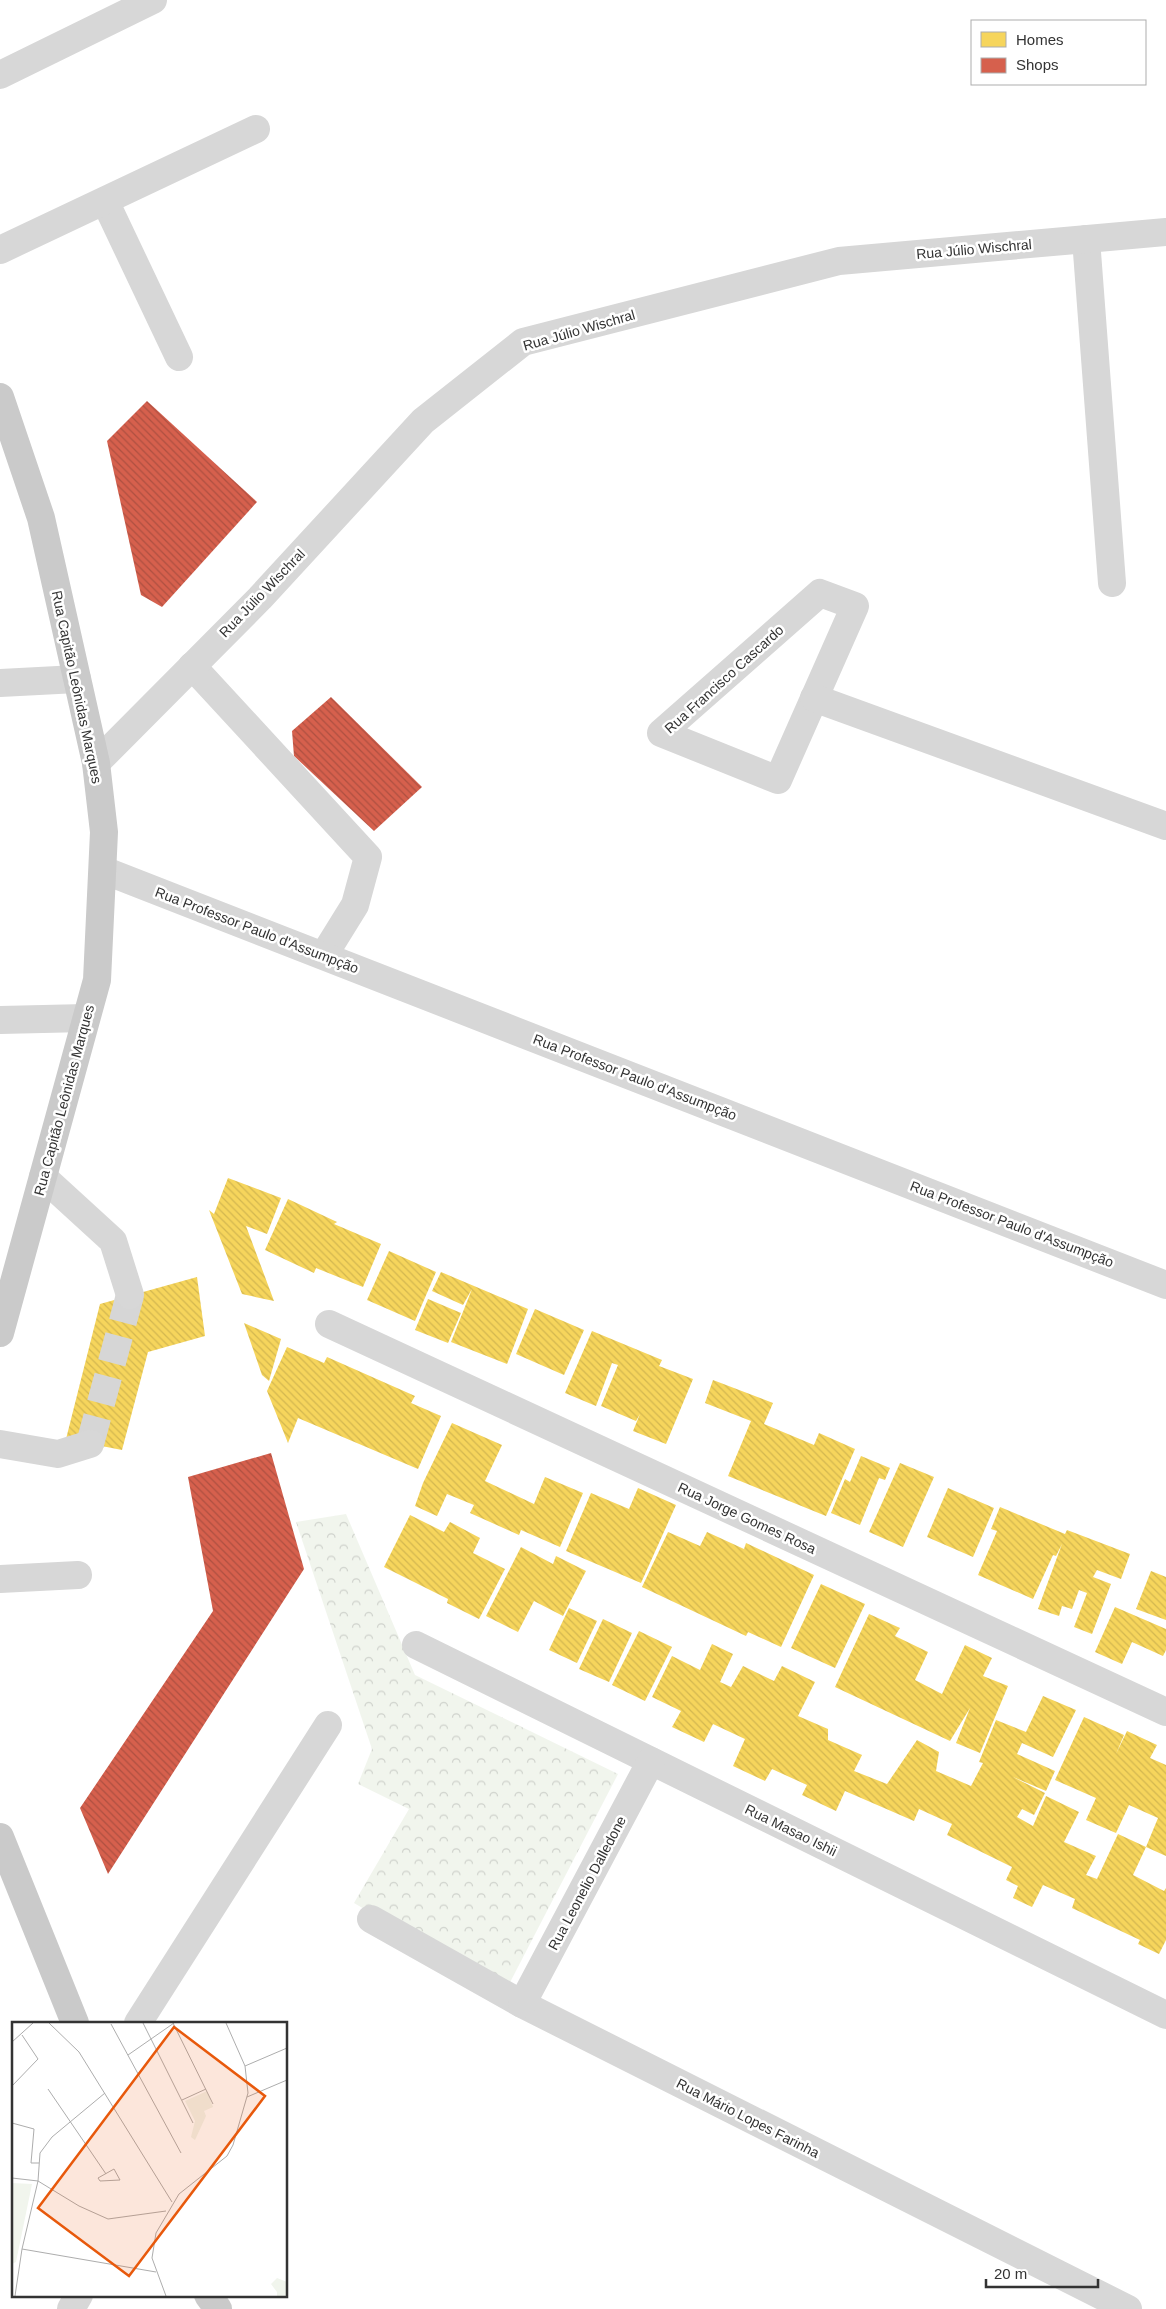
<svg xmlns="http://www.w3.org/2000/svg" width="1166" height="2309" font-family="Arial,sans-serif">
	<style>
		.park { fill: url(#park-crowns) }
		.homes { fill: url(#homes-back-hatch) }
		.shops { fill: url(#shops-back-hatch) }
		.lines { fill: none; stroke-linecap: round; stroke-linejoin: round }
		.minor-tunnel { stroke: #d6d6d6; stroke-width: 28; stroke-dasharray: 28 14; stroke-linecap: butt }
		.minor { stroke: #d7d7d7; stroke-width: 28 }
		.major { stroke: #cacaca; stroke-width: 28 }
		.labels { text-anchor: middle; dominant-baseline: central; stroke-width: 5; stroke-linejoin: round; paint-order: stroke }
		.street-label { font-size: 14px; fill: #333; stroke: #fff }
		.inset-road { fill: none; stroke: #adadad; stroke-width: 1 }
		.view { fill: #e8590c; fill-opacity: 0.15; stroke: #e8590c; stroke-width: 2.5 }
		.inset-edge { fill: none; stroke: #333; stroke-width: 2.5 }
	</style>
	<defs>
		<pattern id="park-crowns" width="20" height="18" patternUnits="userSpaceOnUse" patternTransform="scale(1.25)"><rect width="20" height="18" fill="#f1f5ed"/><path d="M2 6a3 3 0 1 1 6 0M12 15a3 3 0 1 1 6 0" fill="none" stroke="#cfd2cc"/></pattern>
		<pattern id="homes-back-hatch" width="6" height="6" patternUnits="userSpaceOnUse" patternTransform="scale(1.25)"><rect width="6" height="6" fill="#f6d55c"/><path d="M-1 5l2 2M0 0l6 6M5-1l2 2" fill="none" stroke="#d3b750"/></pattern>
		<pattern id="shops-back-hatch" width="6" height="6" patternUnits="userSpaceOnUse" patternTransform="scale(1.25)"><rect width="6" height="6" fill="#d6604d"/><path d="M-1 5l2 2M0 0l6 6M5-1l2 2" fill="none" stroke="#ae5041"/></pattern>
	</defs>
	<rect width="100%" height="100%" fill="#fff"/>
	<path class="park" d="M 346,1514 L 415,1675 L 618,1774 L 505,1992 L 354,1903 L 409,1809 L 358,1784 L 372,1749 L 296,1522 Z"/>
	<g class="homes">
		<path d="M 228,1178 L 281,1198 L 267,1234 L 246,1226 L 274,1301 L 242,1294 L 209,1210 L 214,1214 Z"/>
		<path d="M 288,1199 L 337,1222 L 334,1224 L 381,1244 L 363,1287 L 316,1268 L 314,1273 L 265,1250 Z"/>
		<path d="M 389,1251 L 436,1272 L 415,1321 L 367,1300 Z"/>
		<path d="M 441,1272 L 528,1309 L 507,1364 L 451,1342 L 472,1289 L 463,1305 L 432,1291 Z"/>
		<path d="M 197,1277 L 205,1336 L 148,1352 L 122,1450 L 66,1439 L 100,1304 Z"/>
		<path d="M 428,1299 L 461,1313 L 448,1343 L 415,1330 Z"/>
		<path d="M 535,1309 L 584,1330 L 564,1375 L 516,1354 Z"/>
		<path d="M 244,1323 L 281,1339 L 269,1381 L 262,1375 Z"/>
		<path d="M 592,1331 L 662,1360 L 659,1366 L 693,1379 L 666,1444 L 633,1431 L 640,1414 L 636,1421 L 601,1406 L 618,1365 L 612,1363 L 596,1406 L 565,1393 Z"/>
		<path d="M 287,1347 L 324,1363 L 327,1357 L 415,1396 L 411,1403 L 441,1416 L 418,1469 L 298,1418 L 288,1443 L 267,1391 Z"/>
		<path d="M 713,1380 L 773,1403 L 764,1424 L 814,1445 L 819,1433 L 855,1449 L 826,1516 L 728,1476 L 751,1421 L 705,1403 Z"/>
		<path d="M 452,1423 L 502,1445 L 485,1481 L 534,1504 L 545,1477 L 583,1493 L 560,1547 L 521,1530 L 519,1535 L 470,1513 L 474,1505 L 447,1494 L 437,1516 L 415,1506 L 423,1483 Z"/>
		<path d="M 861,1456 L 890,1468 L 885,1480 L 879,1478 L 860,1525 L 831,1513 L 845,1479 L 850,1482 Z"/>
		<path d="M 900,1463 L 934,1477 L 903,1547 L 869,1532 Z"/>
		<path d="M 638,1488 L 676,1505 L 641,1583 L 566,1551 L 591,1493 L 629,1509 Z"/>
		<path d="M 948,1488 L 994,1508 L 973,1557 L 927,1537 Z"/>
		<path d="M 1000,1507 L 1065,1534 L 1067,1530 L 1130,1554 L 1121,1579 L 1097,1570 L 1093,1577 L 1111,1584 L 1092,1634 L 1074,1627 L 1087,1593 L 1079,1590 L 1072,1609 L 1062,1606 L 1059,1616 L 1038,1609 L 1062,1544 L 1056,1556 L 1053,1555 L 1033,1599 L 978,1575 L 997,1531 L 991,1529 Z"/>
		<path d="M 410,1515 L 444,1532 L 450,1522 L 480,1538 L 473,1553 L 505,1569 L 479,1619 L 447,1603 L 448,1599 L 384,1567 Z"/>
		<path d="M 668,1532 L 700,1546 L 707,1532 L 744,1549 L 746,1543 L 814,1575 L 781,1647 L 748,1632 L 746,1636 L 642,1587 Z"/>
		<path d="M 521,1547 L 553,1564 L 556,1556 L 586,1571 L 563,1616 L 534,1601 L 518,1632 L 486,1616 Z"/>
		<path d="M 1151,1571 L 1166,1577 L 1166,1620 L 1136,1609 Z"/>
		<path d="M 821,1584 L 865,1604 L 835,1668 L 791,1648 Z"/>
		<path d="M 1115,1607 L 1166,1629 L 1166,1650 L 1163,1656 L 1132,1642 L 1122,1664 L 1095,1652 Z"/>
		<path d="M 569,1608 L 597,1621 L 577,1663 L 549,1650 Z"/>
		<path d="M 869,1614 L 900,1628 L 895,1636 L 928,1652 L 915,1680 L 942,1694 L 965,1645 L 992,1658 L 983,1676 L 1008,1686 L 980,1753 L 956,1743 L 970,1708 L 950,1741 L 835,1687 Z"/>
		<path d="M 603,1619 L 632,1633 L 609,1682 L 579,1669 Z"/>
		<path d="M 639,1631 L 672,1647 L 645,1701 L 612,1685 Z"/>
		<path d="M 712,1644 L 733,1654 L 720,1682 L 731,1687 L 743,1666 L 774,1681 L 782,1666 L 815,1682 L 798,1716 L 828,1729 L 828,1740 L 862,1755 L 854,1771 L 887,1784 L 917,1740 L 939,1752 L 936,1771 L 971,1786 L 983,1763 L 979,1762 L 996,1720 L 1026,1732 L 1043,1696 L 1076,1710 L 1053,1757 L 1022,1743 L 1017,1754 L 1055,1771 L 1046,1791 L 1013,1777 L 1045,1793 L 1034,1815 L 1022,1809 L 1017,1817 L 1033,1826 L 1046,1796 L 1079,1812 L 1064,1842 L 1096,1856 L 1086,1875 L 1097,1879 L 1118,1834 L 1146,1847 L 1133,1875 L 1164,1891 L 1166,1888 L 1166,1940 L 1159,1954 L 1138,1944 L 1140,1940 L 1072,1908 L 1075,1899 L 1043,1885 L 1032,1907 L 1013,1898 L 1018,1886 L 1006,1880 L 1012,1867 L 947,1835 L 952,1824 L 919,1809 L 914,1821 L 845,1791 L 836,1811 L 802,1795 L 807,1785 L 772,1769 L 765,1781 L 733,1766 L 745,1739 L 713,1724 L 704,1742 L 672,1727 L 681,1711 L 652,1697 L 672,1656 L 700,1670 Z"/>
		<path d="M 1084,1717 L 1124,1735 L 1116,1754 L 1127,1731 L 1157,1745 L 1150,1758 L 1166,1765 L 1166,1856 L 1146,1847 L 1158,1818 L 1129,1805 L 1116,1833 L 1086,1820 L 1096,1798 L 1055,1780 Z"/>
	</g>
	<g class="shops">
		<path d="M 147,401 L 257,502 L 162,607 L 141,595 L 107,441 Z"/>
		<path d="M 331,697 L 422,787 L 374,831 L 294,756 L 292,731 Z"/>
		<path d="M 271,1453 L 304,1569 L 108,1874 L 80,1808 L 213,1611 L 188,1477 Z"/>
	</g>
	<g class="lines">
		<path class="minor-tunnel" d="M 90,1444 L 130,1295"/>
		<g class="minor">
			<path d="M 0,75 L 153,0"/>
			<path d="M 105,201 L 179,357"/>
			<path d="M 1086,239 L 1112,583"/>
			<path d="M 0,250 L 256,129"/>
			<path d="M 820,593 L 855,606 L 778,780 L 661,733 Z"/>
			<path d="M 192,666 L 368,857 L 355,905 L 324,955"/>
			<path d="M 0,683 L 77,679"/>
			<path d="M 814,698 L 1166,826"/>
			<path d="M 96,763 L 260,598 L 423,421 L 523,342 L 839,261 L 1166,232"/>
			<path d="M 103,870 L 1166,1285"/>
			<path d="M 0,1020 L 86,1018"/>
			<path d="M 43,1177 L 113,1241 L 130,1295"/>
			<path d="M 329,1324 L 1166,1712"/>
			<path d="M 0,1444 L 58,1454 L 90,1444"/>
			<path d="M 0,1579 L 78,1575"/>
			<path d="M 416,1645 L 1166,2015"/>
			<path d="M 371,1919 L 522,2004 L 1128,2309"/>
			<path d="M 522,2004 L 651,1761"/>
			<path d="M 138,2023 L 328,1725"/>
			<path d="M 71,2309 L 79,2295"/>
		</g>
		<g class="major">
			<path d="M 0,397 L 41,518 L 96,763 L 104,832 L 97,980 L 0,1333"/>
			<path d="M 0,1837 L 75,2023"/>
			<path d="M 208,2295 L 218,2309"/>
		</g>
	</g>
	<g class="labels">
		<g class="street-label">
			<text transform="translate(974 249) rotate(-5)">Rua Júlio Wischral</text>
			<text transform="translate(579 330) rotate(-16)">Rua Júlio Wischral</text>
			<text transform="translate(262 593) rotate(-46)">Rua Júlio Wischral</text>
			<text transform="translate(724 679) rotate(-42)">Rua Francisco Cascardo</text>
			<text transform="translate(77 687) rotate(78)">Rua Capitão Leônidas Marques</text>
			<text transform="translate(257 930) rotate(21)">Rua Professor Paulo d'Assumpção</text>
			<text transform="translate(635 1077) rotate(21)">Rua Professor Paulo d'Assumpção</text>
			<text transform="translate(64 1100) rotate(-75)">Rua Capitão Leônidas Marques</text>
			<text transform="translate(1012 1224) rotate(21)">Rua Professor Paulo d'Assumpção</text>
			<text transform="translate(747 1518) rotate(25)">Rua Jorge Gomes Rosa</text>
			<text transform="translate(791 1830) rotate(26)">Rua Masao Ishii</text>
			<text transform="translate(587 1883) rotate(-62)">Rua Leonelio Dalledone</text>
			<text transform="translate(748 2118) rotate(27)">Rua Mário Lopes Farinha</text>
		</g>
	</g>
	<g transform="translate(12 2022)">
		<rect width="275" height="275" fill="#fff"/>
		<path d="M 0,161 L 20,162 L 4,240 L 0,242 ZM 265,256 L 275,260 L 275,274 L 265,274 L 265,270 L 259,262 Z" fill="#f1f5ed"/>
		<path d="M 195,69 L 201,85 L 192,89 L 194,94 L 183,118 L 179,115 L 183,99 L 173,79 Z" fill="#f1f5ed"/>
		<path class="inset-road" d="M 37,1 L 67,30 L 160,180M 131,1 L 181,101M 161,1 L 201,82M 99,2 L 169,131M 0,20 L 21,1M 116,33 L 162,1M 233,44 L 275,26M 0,64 L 26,37 L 10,13M 36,67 L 94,152M 235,75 L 275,58M 170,78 L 194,67M 0,101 L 22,107 L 19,141 L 27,141M 102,147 L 108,158 L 88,159 L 86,156 ZM 0,156 L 26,159 L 67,184 L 96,197 L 154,189M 10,227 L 144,250M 3,274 L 10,227 L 26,159 L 28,131 L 40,115 L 93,71M 154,274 L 140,236 L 144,211 L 167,172 L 215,134 L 221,123 L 236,71 L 233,44 L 214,1"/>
		<path class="view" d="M 162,5 L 253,74 L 117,254 L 26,186 Z"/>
		<rect width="275" height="275" class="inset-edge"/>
	</g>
	<rect x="971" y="20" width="175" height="65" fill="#ffffff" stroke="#adadad"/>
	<rect x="981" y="32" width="25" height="15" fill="#f6d55c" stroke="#adadad"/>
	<text x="1016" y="45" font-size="15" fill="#333333">Homes</text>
	<rect x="981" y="58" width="25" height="15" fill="#d6604d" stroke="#adadad"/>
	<text x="1016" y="70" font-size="15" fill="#333333">Shops</text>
	<path d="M986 2279v8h112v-8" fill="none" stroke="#333333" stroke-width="2.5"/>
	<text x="994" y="2279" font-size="15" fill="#333333" stroke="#ffffff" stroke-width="4" paint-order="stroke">20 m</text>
</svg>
